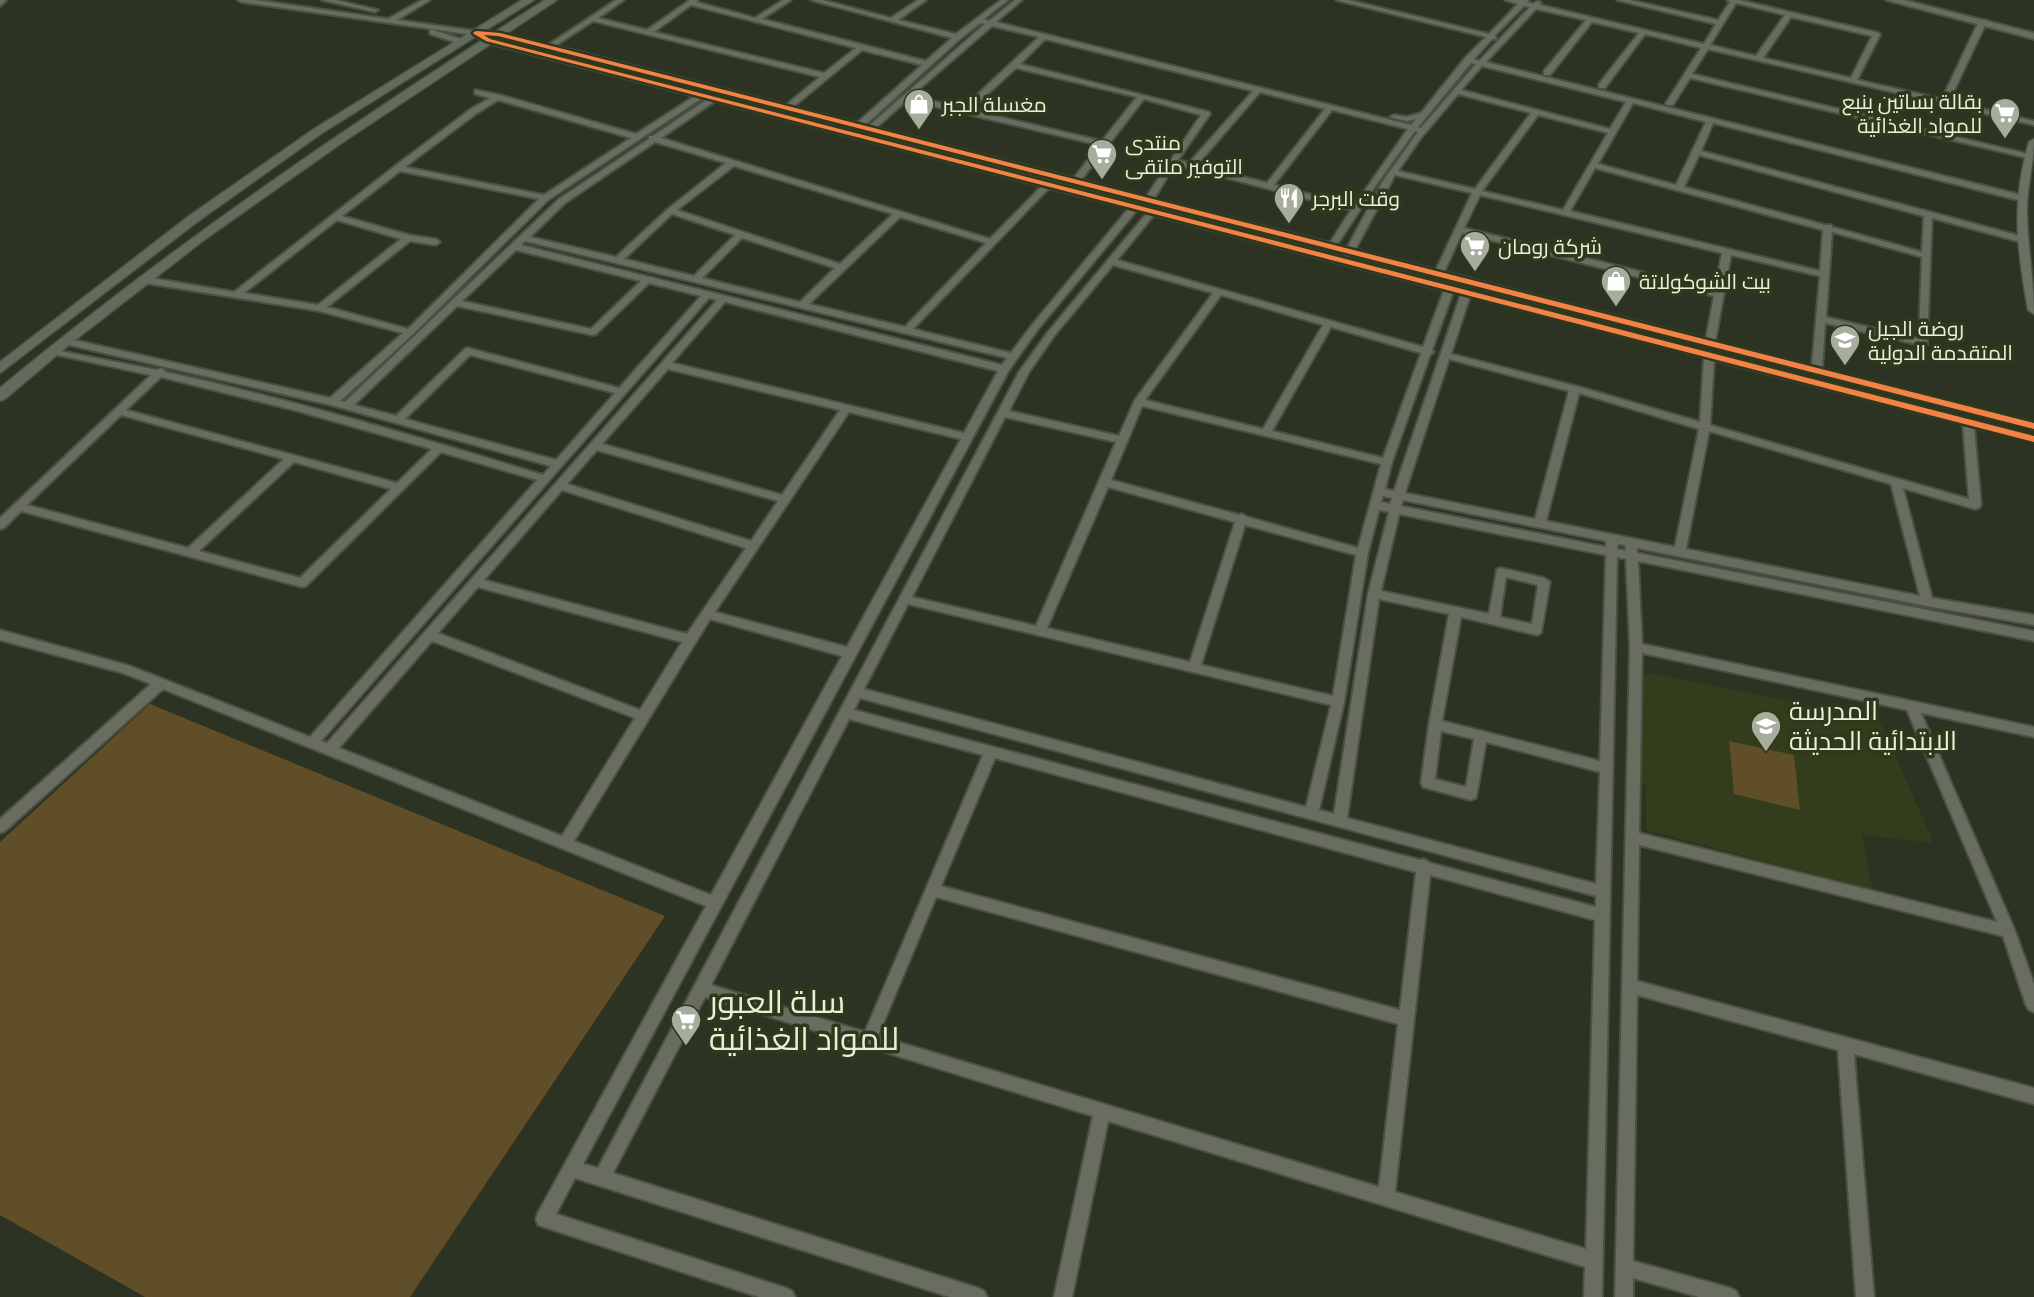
<svg xmlns="http://www.w3.org/2000/svg" width="2034" height="1297" font-family="'Zilla Slab',Cairo,serif">
	<style>
		.built { fill: #323d1c }
		.green { fill: #604e28 }
		.lines { fill: none; stroke-linecap: round; stroke-linejoin: round }
		.minor-casing { stroke: #4b5142; stroke-width: 4 }
		.secondary-casing { stroke: #4b5142; stroke-width: 3 }
		.primary-casing { stroke: #4b5142; stroke-width: 3 }
		.trunk-casing { stroke: #4b5142; stroke-width: 4 }
		.minor { fill: #686d60; fill-rule: evenodd }
		.secondary { fill: #697163; fill-rule: evenodd }
		.primary { fill: #626c5d; fill-rule: evenodd }
		.trunk { fill: #636f5e; fill-rule: evenodd }
		.cycleway-casing { stroke: #2e391c; stroke-width: 5 }
		.cycleway { fill: #f48246; fill-rule: evenodd }
		.labels { text-anchor: middle; dominant-baseline: central; stroke-width: 7; stroke-linejoin: round; paint-order: stroke }
		.far-poi-label { font-size: 21px; fill: #e8efdd; stroke: #2e391c; text-anchor: start }
		.poi-label { font-size: 26px; fill: #e8efdd; stroke: #2e391c; text-anchor: start }
		.near-poi-label { font-size: 32px; fill: #e8efdd; stroke: #2e391c; text-anchor: start }
	</style>
	<rect width="100%" height="100%" fill="#2d3322"/>
	<path class="built" d="M 1649,673 L 1834,710 L 1839,714 L 1881,724 L 1934,843 L 1862,835 L 1872,889 L 1646,830 L 1646,785 L 1637,782 L 1639,678 Z"/>
	<g class="green">
		<path d="M 150,704 L 665,916 L 410,1297 L 145,1297 L 0,1215 L 0,842 Z"/>
		<path d="M 1729,741 L 1794,755 L 1800,810 L 1734,794 Z"/>
	</g>
	<g class="lines">
		<g class="minor-casing">
			<g id="minor">
				<path d="M 0,0 L 6,0 L 0,6 Z"/>
				<path d="M 238,0 L 256,0 L 388,19 L 422,0 L 430,0 L 397,20 L 476,31 L 498,32 L 548,45 L 616,0 L 624,0 L 598,18 L 647,30 L 690,0 L 698,0 L 696,2 L 755,18 L 783,0 L 791,0 L 762,19 L 926,61 L 952,38 L 811,0 L 822,0 L 891,18 L 918,0 L 926,0 L 898,20 L 956,34 L 1001,0 L 1008,0 L 984,19 L 989,21 L 1015,0 L 1022,0 L 996,22 L 1411,125 L 1416,119 L 1407,121 L 1390,117 L 1394,115 L 1407,117 L 1421,113 L 1465,58 L 1486,37 L 1336,0 L 1348,0 L 1489,34 L 1518,4 L 1505,0 L 1529,0 L 1527,2 L 1533,4 L 1538,1 L 1541,3 L 1540,5 L 1704,44 L 1716,24 L 1617,0 L 1629,0 L 1718,20 L 1730,2 L 1727,0 L 1739,0 L 1879,33 L 1880,35 L 1857,80 L 1942,99 L 1979,21 L 1985,20 L 1987,21 L 1949,101 L 2034,121 L 2034,125 L 1708,49 L 1692,74 L 2032,155 L 2032,159 L 1690,78 L 1673,105 L 1667,105 L 1666,103 L 1701,48 L 1645,34 L 1605,88 L 1599,88 L 1599,84 L 1639,33 L 1592,22 L 1550,75 L 1544,75 L 1544,71 L 1586,20 L 1536,9 L 1486,62 L 2025,196 L 2026,198 L 2022,201 L 1713,123 L 1701,151 L 2024,237 L 2025,239 L 2021,242 L 1932,218 L 1927,345 L 1924,346 L 1825,323 L 1822,369 L 2034,423 L 2034,429 L 1352,255 L 1346,255 L 1345,253 L 498,36 L 486,36 L 491,38 L 2034,436 L 2034,442 L 1974,427 L 1981,505 L 1979,508 L 1975,509 L 1903,488 L 1932,598 L 2034,615 L 2034,625 L 1927,606 L 1637,548 L 1637,553 L 2034,631 L 2034,641 L 1638,561 L 1642,644 L 2034,727 L 2034,737 L 1921,713 L 2015,931 L 2034,984 L 2034,1012 L 2029,1010 L 2026,1005 L 2003,936 L 1639,845 L 1637,981 L 2034,1088 L 2034,1104 L 1854,1054 L 1874,1297 L 1856,1297 L 1838,1050 L 1637,995 L 1633,1261 L 1730,1288 L 1736,1291 L 1739,1297 L 1699,1297 L 1633,1278 L 1633,1297 L 1615,1297 L 1630,647 L 1626,559 L 1617,557 L 1602,1297 L 1584,1297 L 1585,1267 L 1108,1121 L 1072,1297 L 1054,1297 L 1093,1116 L 705,997 L 613,1173 L 978,1288 L 984,1291 L 987,1297 L 950,1297 L 575,1178 L 556,1214 L 786,1288 L 792,1291 L 795,1297 L 759,1297 L 538,1225 L 536,1219 L 538,1213 L 706,906 L 163,689 L 5,831 L 0,833 L 0,819 L 151,684 L 123,673 L 0,640 L 0,630 L 130,666 L 310,737 L 537,480 L 441,452 L 306,586 L 302,587 L 21,511 L 4,528 L 0,529 L 0,518 L 151,375 L 53,354 L 50,353 L 50,349 L 157,370 L 161,368 L 166,372 C 293,400 418,437 543,475 L 551,466 L 331,405 L 65,344 L 60,341 L 65,338 L 330,398 L 403,333 L 319,311 L 145,283 L 140,280 L 145,277 L 234,292 L 395,166 L 471,109 L 490,98 L 475,94 L 475,90 L 500,95 L 636,134 L 695,96 L 485,42 L 474,35 L 241,2 ZM 1736,3 L 1785,15 L 1756,56 L 1710,45 ZM 691,5 L 856,48 L 824,73 L 654,32 ZM 1524,6 L 1530,7 L 1479,61 L 1474,59 L 1492,39 L 1496,39 L 1495,35 ZM 1791,17 L 1872,36 L 1851,78 L 1763,58 ZM 593,21 L 820,77 L 786,105 L 555,46 ZM 980,23 L 985,24 L 869,126 L 865,125 L 960,39 ZM 992,26 L 1039,37 L 963,108 L 911,96 ZM 1045,39 L 1253,91 L 1189,163 L 1178,160 L 1210,114 L 1209,112 L 1020,64 ZM 862,50 L 922,65 L 857,123 L 793,107 ZM 1471,63 L 1476,64 L 1421,128 L 1418,127 ZM 1482,66 L 1626,102 L 1610,129 L 1461,90 ZM 1016,68 L 1137,97 L 1102,141 L 970,110 ZM 1260,92 L 1325,109 L 1267,183 L 1197,165 ZM 1458,94 L 1531,113 L 1475,189 L 1398,171 L 1420,139 ZM 702,98 L 708,99 L 653,136 L 649,136 L 649,139 L 559,199 L 345,402 L 340,401 L 413,334 L 548,200 ZM 1144,99 L 1201,115 L 1146,197 L 1081,180 ZM 498,100 L 631,138 L 544,195 L 405,167 L 477,113 ZM 907,100 L 1099,145 L 1074,178 L 876,128 ZM 715,101 L 1042,186 L 990,239 L 661,138 ZM 1633,103 L 1706,122 L 1676,185 L 1598,164 ZM 1332,110 L 1408,129 L 1354,206 L 1274,185 ZM 1538,115 L 1608,133 L 1563,210 L 1482,191 ZM 1415,131 L 1418,132 L 1383,181 L 1347,248 L 1337,245 L 1378,182 ZM 655,142 L 726,163 L 668,209 L 616,257 L 530,237 L 565,203 ZM 1699,155 L 1924,216 L 1922,252 L 1832,227 L 1831,225 L 1825,225 L 1684,187 ZM 1175,164 L 1188,168 L 1351,210 L 1330,243 L 1154,199 ZM 734,166 L 893,214 L 840,264 L 677,210 ZM 1595,168 L 1823,230 L 1820,271 L 1570,211 ZM 400,171 L 539,199 L 408,329 L 327,307 L 410,241 L 436,245 L 440,242 L 436,239 L 409,235 L 342,216 ZM 1395,175 L 1472,193 L 1436,270 L 1355,250 ZM 1049,188 L 1129,208 L 1032,325 L 1011,353 L 913,329 ZM 1480,195 L 1722,253 L 1715,290 L 1464,228 ZM 1137,210 L 1147,213 L 1048,332 L 1019,372 L 598,1168 L 583,1164 L 1009,370 L 1038,329 ZM 672,214 L 735,235 L 694,276 L 624,259 ZM 1154,215 L 1444,290 L 1423,347 L 1117,260 ZM 900,217 L 986,243 L 905,327 L 809,304 ZM 337,220 L 401,239 L 318,305 L 244,293 ZM 1832,232 L 1922,257 L 1919,339 L 1826,317 ZM 1462,233 L 1714,296 L 1706,339 L 1444,272 ZM 742,238 L 835,268 L 800,302 L 702,278 ZM 525,241 L 1007,358 L 1002,365 L 521,245 ZM 516,250 L 641,281 L 591,329 L 462,301 ZM 1731,255 L 1820,276 L 1812,366 L 1715,342 ZM 1113,265 L 1213,293 L 1135,400 L 1119,436 L 1009,411 L 1029,372 L 1054,336 ZM 649,283 L 701,296 L 619,388 L 468,348 L 465,349 L 396,416 L 354,405 L 457,306 L 593,335 L 596,334 ZM 1453,292 L 1461,294 L 1394,491 L 1385,489 L 1392,462 L 1430,355 L 1434,352 L 1432,350 ZM 1221,295 L 1323,325 L 1263,429 L 1145,400 ZM 1470,296 L 1704,357 L 1700,422 L 1579,387 L 1451,354 ZM 709,298 L 717,300 L 327,743 L 321,741 ZM 725,302 L 998,371 L 964,433 L 672,363 ZM 1331,327 L 1421,353 L 1383,458 L 1272,431 ZM 470,355 L 615,393 L 556,460 L 405,419 ZM 1449,359 L 1569,391 L 1535,519 L 1405,493 ZM 1714,360 L 1963,424 L 1969,499 L 1710,425 ZM 668,369 L 840,410 L 782,495 L 602,444 ZM 161,377 L 298,411 L 432,449 L 397,483 L 126,410 ZM 1579,393 L 1699,429 L 1675,547 L 1546,521 ZM 1142,406 L 1381,464 L 1358,548 L 1247,517 L 1242,514 L 1239,515 L 1111,480 ZM 849,412 L 961,439 L 847,647 L 715,612 ZM 121,415 L 284,459 L 188,548 L 27,505 ZM 1005,417 L 1116,442 L 1036,626 L 912,597 ZM 1709,431 L 1891,484 L 1920,596 L 1686,549 ZM 597,450 L 778,501 L 751,541 L 567,484 ZM 294,462 L 391,489 L 300,578 L 199,551 ZM 1108,487 L 1235,522 L 1190,662 L 1047,628 ZM 562,490 L 746,548 L 687,634 L 484,580 ZM 1383,496 L 1392,498 L 1390,504 L 1381,502 ZM 1403,500 L 1606,541 L 1606,547 L 1401,506 ZM 1379,510 L 1389,512 L 1368,594 L 1334,814 L 1319,810 L 1344,702 L 1368,553 ZM 1399,514 L 1606,555 L 1600,761 L 1442,721 L 1461,617 L 1537,635 L 1541,633 L 1550,582 L 1544,578 L 1501,568 L 1497,569 L 1489,614 L 1381,591 ZM 1245,525 L 1356,555 L 1333,696 L 1201,665 ZM 1618,544 L 1625,545 L 1626,551 L 1617,549 ZM 1506,577 L 1538,585 L 1532,624 L 1500,617 ZM 478,587 L 682,642 L 640,710 L 438,633 ZM 1379,599 L 1449,614 L 1429,724 L 1421,783 L 1423,787 L 1471,800 L 1476,798 L 1486,742 L 1600,772 L 1596,884 L 1347,818 ZM 908,604 L 1331,705 L 1306,807 L 864,689 ZM 710,619 L 842,656 L 711,895 L 574,841 ZM 432,641 L 635,718 L 562,836 L 339,748 ZM 1642,653 L 1907,710 L 1997,922 L 1639,833 ZM 860,698 L 1596,896 L 1596,907 L 1430,863 L 1424,859 L 1420,860 L 854,710 ZM 849,719 L 983,755 L 865,1032 L 711,985 ZM 1441,731 L 1474,739 L 1466,787 L 1435,779 ZM 995,758 L 1416,872 L 1400,1010 L 941,886 ZM 1430,875 L 1595,920 L 1586,1249 L 1395,1192 ZM 936,897 L 1398,1024 L 1379,1187 L 878,1036 Z"/>
				<path d="M 322,0 L 335,0 L 378,10 L 375,12 Z"/>
				<path d="M 433,30 L 464,40 L 465,42 L 461,44 L 430,34 L 430,30 Z"/>
			</g>
		</g>
		<g class="secondary-casing">
			<path id="secondary" d="M 2034,139 C 2034,163 2027,186 2027,210 C 2027,245 2034,279 2034,314 L 2028,310 C 2017,249 2011,202 2029,142 Z"/>
		</g>
		<g class="primary-casing">
			<g id="primary">
				<path d="M 522,0 L 534,0 L 322,133 L 197,222 L 0,373 L 0,362 L 189,216 L 314,129 Z"/>
				<path d="M 545,0 L 557,0 L 343,142 L 204,240 L 70,344 L 5,399 L 0,401 L 0,388 C 172,245 356,120 545,0 Z"/>
			</g>
		</g>
		<g class="trunk-casing">
			<path id="trunk" d="M 1886,0 L 1904,0 L 2034,33 L 2034,39 Z"/>
		</g>
		<use href="#minor" class="minor"/>
		<use href="#secondary" class="secondary"/>
		<use href="#primary" class="primary"/>
		<use href="#trunk" class="trunk"/>
		<g class="cycleway-casing">
			<path id="cycleway" d="M 476,31 L 500,33 L 2034,423 L 2034,429 L 498,36 L 484,35 L 490,39 L 2034,436 L 2034,442 L 486,41 L 474,34 L 473,33 Z"/>
		</g>
		<use href="#cycleway" class="cycleway"/>
	</g>
	<defs>
		<g id="shop-pin" transform="scale(1.575)"><path d="M0 17L-7.5 6A9.5 9.5 0 1 1 7.5 6Z" fill="#a7ad9c" stroke="#2e391c"/><path d="M-5-2.5h2.3a2.7 3.5 0 0 1 5.4 0H5L5.5 6h-11ZM-1.5-2.5h3a1.5 2.3 0 0 0-3 0Z" fill="#fff"/></g>
		<g id="supermarket-pin" transform="scale(1.575)"><path d="M0 17L-7.5 6A9.5 9.5 0 1 1 7.5 6Z" fill="#a7ad9c" stroke="#2e391c"/><path d="M-6-5.5h2.5l.6 2H6L4.5 2H-2.5L-4.4-4H-6ZM-1.5 3.2a1.3 1.3 0 1 0 .1 0ZM3 3.2a1.3 1.3 0 1 0 .1 0Z" fill="#fff"/></g>
		<g id="restaurant-pin" transform="scale(1.575)"><path d="M0 17L-7.5 6A9.5 9.5 0 1 1 7.5 6Z" fill="#a7ad9c" stroke="#2e391c"/><path d="M-5-6h1v4h1v-4h1v4h1v-4h1v5L-1.5 .5V6h-2V.5L-5-1ZM5-6V6H3V1.5H1.5Q1.5-4 5-6Z" fill="#fff"/></g>
		<g id="school-pin" transform="scale(1.575)"><path d="M0 17L-7.5 6A9.5 9.5 0 1 1 7.5 6Z" fill="#a7ad9c" stroke="#2e391c"/><path d="M0-5L7-2L0 1L-7-2ZM-4 1L0 2.5L4 1V4Q0 6-4 4Z" fill="#fff"/></g>
	</defs>
	<g fill-rule="evenodd">
		<use href="#shop-pin" x="919" y="104"/>
		<use href="#supermarket-pin" x="2005" y="113"/>
		<use href="#supermarket-pin" x="1102" y="154"/>
		<use href="#restaurant-pin" x="1289" y="198"/>
		<use href="#supermarket-pin" x="1475" y="246"/>
		<use href="#shop-pin" x="1616" y="281"/>
		<use href="#school-pin" x="1845" y="340"/>
		<use href="#school-pin" x="1766" y="726"/>
		<use href="#supermarket-pin" x="686" y="1020"/>
	</g>
	<g class="labels">
		<g class="far-poi-label">
			<text x="1982" y="101" text-anchor="end">بقالة بساتين ينبع<tspan x="1982" dy="24">للمواد الغذائية</tspan></text>
			<text x="942" y="104">مغسلة الجبر</text>
			<text x="1125" y="142">منتدى<tspan x="1125" dy="24">التوفير ملتقى</tspan></text>
			<text x="1312" y="198">وقت البرجر</text>
			<text x="1498" y="246">شركة رومان</text>
			<text x="1639" y="281">بيت الشوكولاتة</text>
			<text x="1868" y="328">روضة الجيل<tspan x="1868" dy="24">المتقدمة الدولية</tspan></text>
		</g>
		<g class="poi-label">
			<text x="1789" y="711">المدرسة<tspan x="1789" dy="30">الابتدائية الحديثة</tspan></text>
		</g>
		<g class="near-poi-label">
			<text x="709" y="1002">سلة العبور<tspan x="709" dy="37">للمواد الغذائية</tspan></text>
		</g>
	</g>
</svg>
